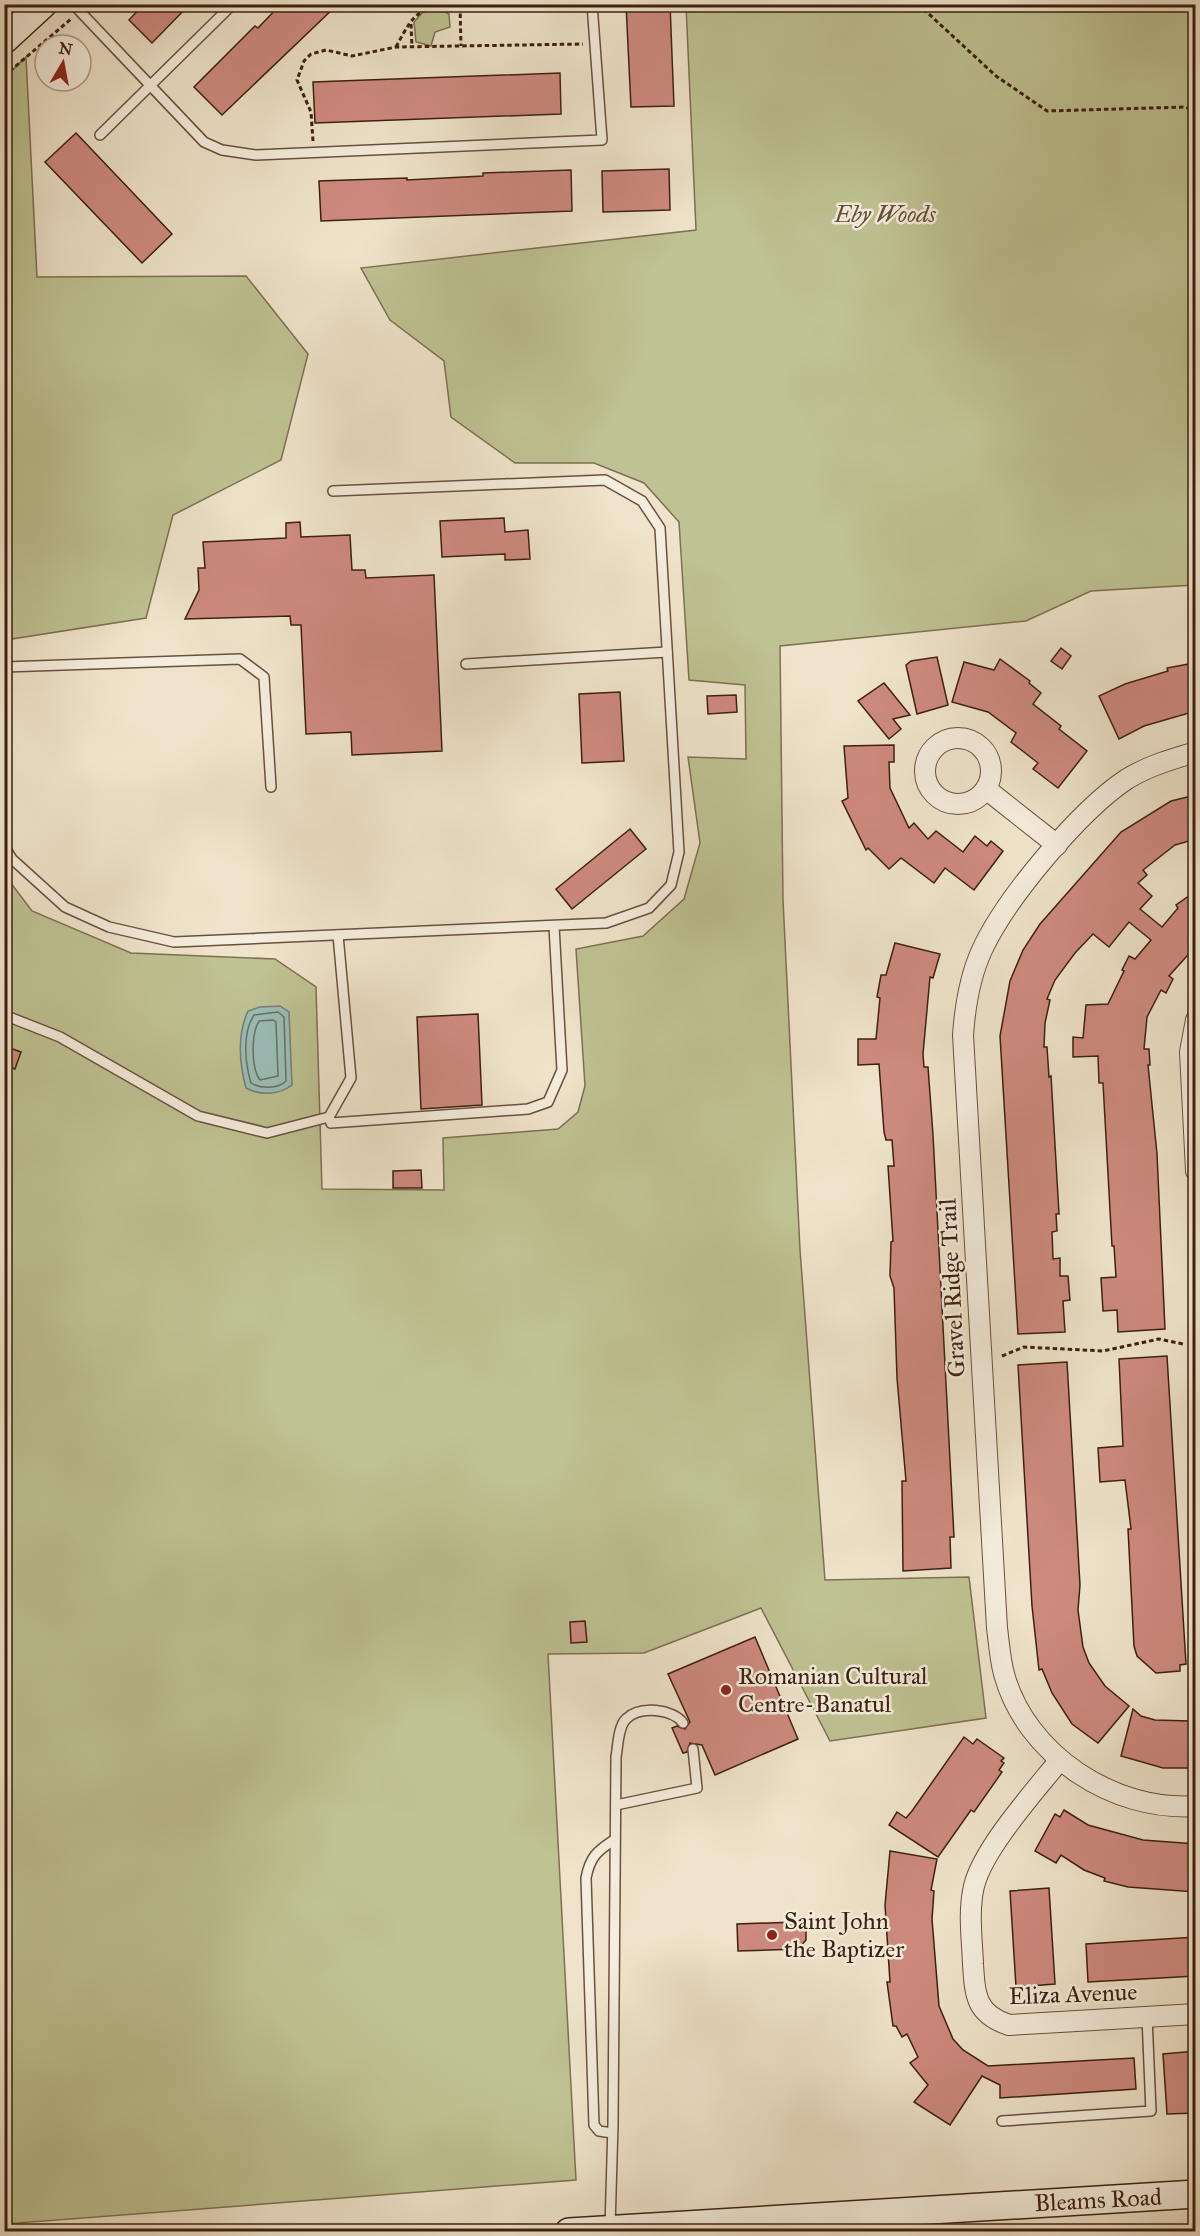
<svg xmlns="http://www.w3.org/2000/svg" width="1200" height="2236" font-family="'IM FELL Great Primer',serif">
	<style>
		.green { fill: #bfc293; stroke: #7e7052; stroke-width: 1.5 }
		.water { fill: #9abeb8; stroke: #757e75; stroke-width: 1.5 }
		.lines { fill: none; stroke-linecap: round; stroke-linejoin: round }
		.shore { stroke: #6c6e64; stroke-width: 1.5 }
		.building { fill: #ce8a7f; stroke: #3d1f10; stroke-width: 1.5 }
		.lane-casing { stroke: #6a503f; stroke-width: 12 }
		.street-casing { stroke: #6a503f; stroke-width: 22 }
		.secondary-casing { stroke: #3d1f10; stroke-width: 30 }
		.path { stroke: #3d1f10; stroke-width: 3; stroke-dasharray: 4.5 3; stroke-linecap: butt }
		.lane { stroke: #f5eddd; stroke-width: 9 }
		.street { stroke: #f5eddd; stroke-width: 20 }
		.secondary { stroke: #f5eddd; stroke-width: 27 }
		.poi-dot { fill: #8f2418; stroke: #f5eddd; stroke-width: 2 }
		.labels { text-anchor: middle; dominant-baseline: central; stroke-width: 5; stroke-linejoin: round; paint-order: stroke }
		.park-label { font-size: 24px; font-style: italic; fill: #645037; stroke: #f5eddd }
		.street-label { font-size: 24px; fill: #3d1f10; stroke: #f5eddd }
		.poi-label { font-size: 24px; fill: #3d1f10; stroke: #f5eddd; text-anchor: start }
	</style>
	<rect width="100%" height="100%" fill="#efe4cb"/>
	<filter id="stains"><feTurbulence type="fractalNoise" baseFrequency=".00333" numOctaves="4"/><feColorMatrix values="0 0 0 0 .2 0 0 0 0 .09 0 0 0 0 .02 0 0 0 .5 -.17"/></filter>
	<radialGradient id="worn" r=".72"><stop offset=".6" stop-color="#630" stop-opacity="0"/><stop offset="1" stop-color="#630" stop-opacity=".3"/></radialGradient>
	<g class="green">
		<path d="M 686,5 L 1195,5 L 1195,585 L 1091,591 L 1026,621 L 780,646 L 783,900 L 800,1250 L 825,1580 L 969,1577 L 986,1718 L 830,1741 L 761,1608 L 644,1653 L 548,1654 L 576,2180 L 5,2224 L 4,874 L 32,911 L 131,953 L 275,959 L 316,987 L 322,1189 L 444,1190 L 443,1138 L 558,1129 L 578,1112 L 585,1086 L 576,949 L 643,936 L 684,899 L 700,843 L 688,757 L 746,759 L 745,685 L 689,680 L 679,522 L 644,483 L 594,463 L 515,463 L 451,417 L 444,361 L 390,320 L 361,268 L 696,230 Z"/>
		<path d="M 439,9 L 449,14 L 450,27 L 435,32 L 431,46 L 416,42 L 414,22 L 423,12 Z"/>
		<path d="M 26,57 L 37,277 L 246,276 L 308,354 L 281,460 L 173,515 L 146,618 L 5,640 L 4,78 Z"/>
	</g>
	<path class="water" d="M 280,1006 L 289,1012 L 292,1085 C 279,1095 261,1096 246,1088 C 239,1062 237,1035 248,1011 L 260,1007 Z"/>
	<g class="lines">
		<g class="shore">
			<path d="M 278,1012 L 284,1017 L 286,1081 C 278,1089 260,1089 251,1083 C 245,1063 242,1033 254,1015 Z"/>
			<path d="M 273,1020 L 276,1022 L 278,1076 L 260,1080 C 251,1068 251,1034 259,1021 Z"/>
		</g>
	</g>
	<g class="building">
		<path d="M 144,4 L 190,4 L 152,43 L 129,20 Z"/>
		<path d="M 281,4 L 338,4 L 222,115 L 194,87 L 255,26 L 258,28 Z"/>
		<path d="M 626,4 L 670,4 L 674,106 L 631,107 Z"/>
		<path d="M 560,73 L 561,114 L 315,123 L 313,82 Z"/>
		<path d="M 76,133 L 172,234 L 142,263 L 45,162 Z"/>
		<path d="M 669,169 L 670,210 L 603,212 L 602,171 Z"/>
		<path d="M 571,170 L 572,211 L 321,221 L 319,181 L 407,178 L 407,180 L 483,176 L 483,173 Z"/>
		<path d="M 504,518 L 505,532 L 528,530 L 530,559 L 505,560 L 505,554 L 442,557 L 440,521 Z"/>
		<path d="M 300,522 L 301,537 L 350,535 L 352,570 L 365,570 L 366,578 L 434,575 L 442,751 L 352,755 L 351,732 L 306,734 L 301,625 L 291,625 L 290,616 L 185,619 L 199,590 L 198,568 L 205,568 L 203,542 L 286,538 L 286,523 Z"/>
		<path d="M 1061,648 L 1071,656 L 1062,669 L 1051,661 Z"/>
		<path d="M 937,657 L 948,705 L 917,714 L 906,665 L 911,661 Z"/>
		<path d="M 1000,659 L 1030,681 L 1029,683 L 1041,693 L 1033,704 L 1061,726 L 1059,729 L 1087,751 L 1058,788 L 1033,769 L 1038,763 L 1011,742 L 1016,733 L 988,712 L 952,702 L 964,662 L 994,670 Z"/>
		<path d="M 1194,663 L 1196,711 L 1144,726 L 1119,739 L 1099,696 L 1125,684 L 1168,671 L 1167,668 Z"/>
		<path d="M 884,683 L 910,715 L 893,719 L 901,729 L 889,739 L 858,701 Z"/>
		<path d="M 620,692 L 624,761 L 582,763 L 579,694 Z"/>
		<path d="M 736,695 L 737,712 L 708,714 L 707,696 Z"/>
		<path d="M 894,745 L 894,762 L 889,762 L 890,788 L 909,828 L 914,823 L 928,839 L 936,831 L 963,852 L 975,836 L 987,846 L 991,841 L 1003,851 L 974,890 L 945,868 L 934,883 L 901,858 L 889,869 L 868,848 L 866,850 L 842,801 L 848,798 L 844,746 Z"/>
		<path d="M 1196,795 L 1196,839 L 1175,845 L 1143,870 L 1147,875 L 1138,883 L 1152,896 L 1140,909 L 1162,927 L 1178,908 L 1176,905 L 1196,891 L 1196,946 L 1169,976 L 1173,979 L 1166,993 L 1161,990 L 1147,1017 L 1144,1049 L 1149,1049 L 1150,1065 L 1148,1065 L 1157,1154 L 1165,1329 L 1118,1332 L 1117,1310 L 1103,1311 L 1101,1278 L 1116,1277 L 1114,1246 L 1112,1246 L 1103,1083 L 1099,1083 L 1098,1056 L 1073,1057 L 1073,1037 L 1083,1038 L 1086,1005 L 1108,1004 L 1124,971 L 1122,970 L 1129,956 L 1135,959 L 1151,940 L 1129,922 L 1109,947 L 1093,934 L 1075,953 L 1055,980 L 1047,999 L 1050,1000 L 1045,1023 L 1044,1047 L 1047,1047 L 1049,1077 L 1051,1076 L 1059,1214 L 1056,1214 L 1057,1231 L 1052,1232 L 1053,1259 L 1060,1258 L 1060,1276 L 1068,1276 L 1070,1300 L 1063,1301 L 1065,1332 L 1018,1334 L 1000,1036 L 1010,981 L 1023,950 L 1040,924 L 1121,832 L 1171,801 Z"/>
		<path d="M 630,829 L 646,849 L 572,909 L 556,889 Z"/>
		<path d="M 895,943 L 940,954 L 933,978 L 930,977 L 923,1054 L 924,1067 L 928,1067 L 933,1135 L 954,1537 L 950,1537 L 951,1568 L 903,1571 L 902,1481 L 906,1481 L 897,1378 L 894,1288 L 890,1276 L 891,1242 L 893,1241 L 888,1166 L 894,1166 L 892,1140 L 886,1140 L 884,1132 L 879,1064 L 858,1065 L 858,1039 L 876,1039 L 880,998 L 877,997 L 881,975 L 886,975 Z"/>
		<path d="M 478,1014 L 482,1105 L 421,1109 L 417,1017 Z"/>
		<path d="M 4,1046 L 21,1052 L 15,1069 L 4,1065 Z"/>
		<path d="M 421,1170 L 422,1188 L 393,1188 L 393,1171 Z"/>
		<path d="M 1167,1356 L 1186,1664 L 1180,1665 L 1180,1671 L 1156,1673 L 1137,1656 L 1134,1646 L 1128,1529 L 1131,1529 L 1125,1480 L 1100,1482 L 1098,1448 L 1123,1446 L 1119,1359 Z"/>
		<path d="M 1067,1362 L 1080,1585 L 1078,1610 L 1083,1647 L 1089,1663 L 1105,1686 L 1129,1706 L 1098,1743 L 1072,1724 L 1052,1693 L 1042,1669 L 1039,1670 L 1032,1606 L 1018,1365 Z"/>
		<path d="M 585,1621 L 587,1642 L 571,1643 L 570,1622 Z"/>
		<path d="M 755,1637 L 798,1739 L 715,1775 L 702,1745 L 690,1743 L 687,1752 L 683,1753 L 672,1728 L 677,1726 L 685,1729 L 690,1722 L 668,1674 Z"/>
		<path d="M 1133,1709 L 1141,1716 L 1155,1720 L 1189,1721 L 1189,1737 L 1193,1738 L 1192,1768 L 1163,1768 L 1121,1756 Z"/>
		<path d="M 964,1737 L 973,1744 L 977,1739 L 1004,1758 L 1001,1761 L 1004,1763 L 999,1770 L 1002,1772 L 974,1812 L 971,1810 L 938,1857 L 889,1825 L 897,1812 L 906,1818 L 912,1811 Z"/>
		<path d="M 1064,1810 L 1088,1825 L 1143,1840 L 1196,1844 L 1196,1892 L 1128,1887 L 1104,1881 L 1105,1878 L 1084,1870 L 1061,1855 L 1056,1863 L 1035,1851 L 1055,1814 L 1060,1817 Z"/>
		<path d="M 890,1851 L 937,1859 L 931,1890 L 934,1891 L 932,1919 L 939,2006 L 953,2039 L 963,2050 L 988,2066 L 1134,2058 L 1136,2089 L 1000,2098 L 1000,2085 L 982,2076 L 950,2125 L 914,2102 L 928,2085 L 910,2063 L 918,2057 L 907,2034 L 902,2037 L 896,2026 L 893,2026 L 887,1982 L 890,1982 L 885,1905 Z"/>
		<path d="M 1049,1888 L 1055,1984 L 1016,1987 L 1010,1891 Z"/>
		<path d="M 797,1922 L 806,1930 L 806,1940 L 798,1949 L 738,1951 L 737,1924 Z"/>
		<path d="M 1196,1937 L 1196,1976 L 1088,1982 L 1086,1944 Z"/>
		<path d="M 1196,2051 L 1196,2113 L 1167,2114 L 1163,2054 Z"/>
	</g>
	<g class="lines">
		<g class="lane-casing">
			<g id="lane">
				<path d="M 73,4 L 204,142 L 222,150 L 256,155 L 602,140 L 592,4"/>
				<path d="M 100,135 L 233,4"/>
				<path d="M 466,664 L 667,652"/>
				<path d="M 4,667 L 240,659 L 264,677 L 271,787"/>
				<path d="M 4,846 L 12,859 L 65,907 L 109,927 L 174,942 L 606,923 L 649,908 L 671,885 L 679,852 L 660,528 L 642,501 L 605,480 L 333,491"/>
				<path d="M 4,1015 L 60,1037 L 198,1116 L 267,1133 L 329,1117 L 351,1078 L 338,935"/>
				<path d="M 329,1117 L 331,1123 L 528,1109 L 548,1102 L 562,1070 L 554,926"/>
				<path d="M 616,1805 L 697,1788 L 693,1749"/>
				<path d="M 1002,2121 L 1151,2111 L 1147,2017"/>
				<path d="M 612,2133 L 599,2131 L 594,2125 L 586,1878 C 590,1857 597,1851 614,1840"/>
				<path d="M 610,2227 L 613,2124 L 616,1757 C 618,1746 618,1727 626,1719 C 640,1705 673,1709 683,1723"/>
			</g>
		</g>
		<g class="street-casing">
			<g id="street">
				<circle cx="958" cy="771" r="33"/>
				<path d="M 1196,752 C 1172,759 1148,766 1127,779 C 1080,810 1006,898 982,950 C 970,976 965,1007 963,1035 L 997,1628 C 999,1643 1000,1659 1004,1674 C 1026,1755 1114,1812 1196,1806"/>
				<path d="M 986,789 L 1057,845"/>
				<path d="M 1196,1020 L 1190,1052 L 1196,1171"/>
				<path d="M 1059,1761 C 1034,1792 983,1849 974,1886 C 968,1912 972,1938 973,1964 C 975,1996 976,2014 1009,2025 L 1196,2014"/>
			</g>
		</g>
		<g class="secondary-casing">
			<g id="secondary">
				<path d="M 4,40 L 43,4"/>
				<path d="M 569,2232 L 1196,2194"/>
			</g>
		</g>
		<g class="path">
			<path d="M 918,4 L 996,76 L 1047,111 L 1186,107 L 1196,113"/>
			<path d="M 460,6 L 461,46"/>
			<path d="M 411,24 L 412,47"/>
			<path d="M 396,47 C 416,9 419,8 460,6"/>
			<path d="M 4,76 L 71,19"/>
			<path d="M 313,141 L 311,112 L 297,80 L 304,61 L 311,54 L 326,50 L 352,56 L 396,47 L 583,44"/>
			<path d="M 1002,1356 L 1024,1347 L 1103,1351 L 1159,1339 L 1183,1344"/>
		</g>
		<use href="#lane" class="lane"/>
		<use href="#street" class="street"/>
		<use href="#secondary" class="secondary"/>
	</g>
	<g class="poi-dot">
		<circle cx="726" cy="1690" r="6"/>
		<circle cx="772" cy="1935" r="6"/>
	</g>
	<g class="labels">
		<g class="park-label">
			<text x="885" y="214">Eby Woods</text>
		</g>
		<g class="street-label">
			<text transform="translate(952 1288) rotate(-93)">Gravel Ridge Trail</text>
			<text transform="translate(1073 1994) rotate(-2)">Eliza Avenue</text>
			<text transform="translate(1098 2200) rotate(-3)">Bleams Road</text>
		</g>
		<g class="poi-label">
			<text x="738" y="1676">Romanian Cultural<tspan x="738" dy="28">Centre-Banatul</tspan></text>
			<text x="784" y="1921">Saint John<tspan x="784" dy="28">the Baptizer</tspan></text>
		</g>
	</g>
	<rect width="1200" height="2236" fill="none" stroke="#efe4cb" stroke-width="24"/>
	<rect x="6" y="6" width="1188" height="2224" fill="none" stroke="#3d1f10" stroke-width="3"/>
	<rect x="12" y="12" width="1176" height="2212" fill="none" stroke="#3d1f10" stroke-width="1.5"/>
	<g transform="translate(63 63) rotate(10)"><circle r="28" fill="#f5eddd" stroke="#ab9b8b" stroke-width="1.5"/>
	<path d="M0-4.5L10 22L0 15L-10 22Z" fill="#8f2418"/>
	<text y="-9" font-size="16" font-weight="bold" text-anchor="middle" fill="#3d1f10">N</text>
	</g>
	<rect width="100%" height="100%" filter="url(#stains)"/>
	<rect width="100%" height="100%" fill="url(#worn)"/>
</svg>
